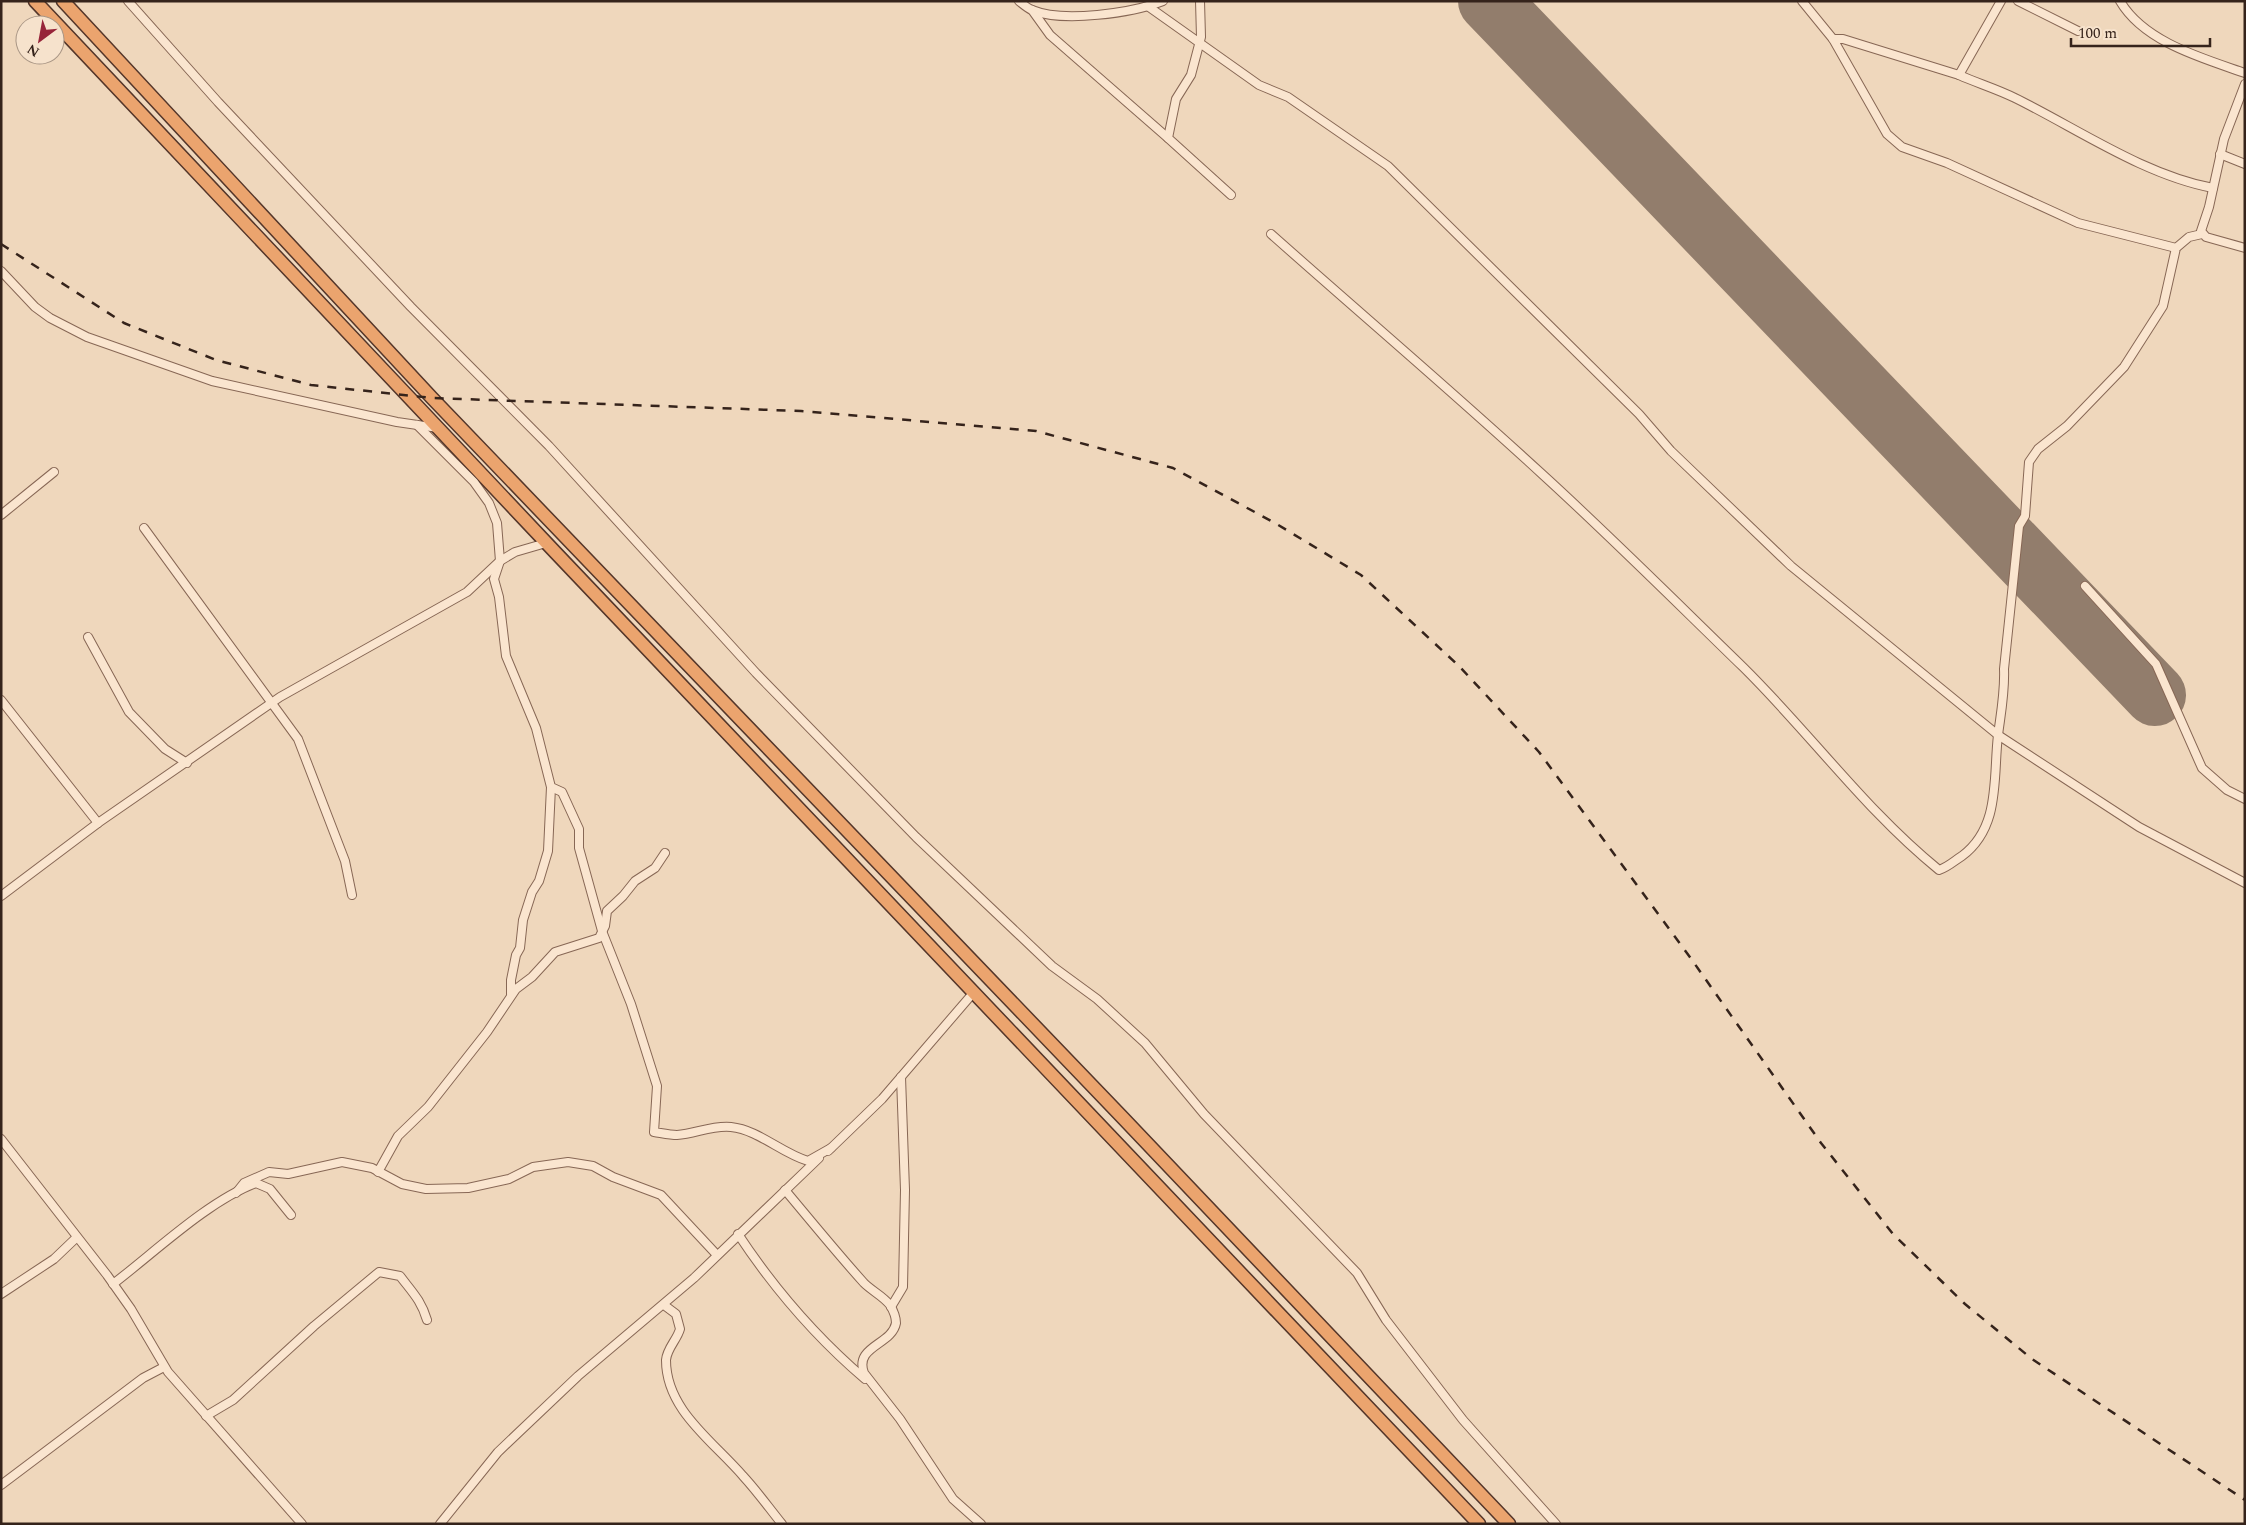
<svg xmlns="http://www.w3.org/2000/svg" width="2246" height="1525" font-family="Spectral,serif">
	<style>
		.lines { fill: none; stroke-linecap: round; stroke-linejoin: round }
		.runway { stroke: #927d6c; stroke-width: 62 }
		.minor-casing { stroke: #876755; stroke-width: 10 }
		.trunk-casing { stroke: #54362a; stroke-width: 15 }
		.minor { stroke: #fae5cf; stroke-width: 8 }
		.trunk { stroke: #eba46e; stroke-width: 12 }
		.rail { stroke: #35231b; stroke-width: 2.5; stroke-dasharray: 9 9; stroke-linecap: butt }
	</style>
	<rect width="100%" height="100%" fill="#efd7bc"/>
	<g class="lines">
		<path class="runway" d="M 1489,1 L 2155,695"/>
		<g class="minor-casing">
			<g id="minor">
				<path d="M 128,1 L 218,102 L 411,307 L 549,446 L 756,673 L 916,837 L 1052,966 L 1097,999 L 1145,1043 L 1204,1114 L 1357,1273 L 1386,1320 L 1463,1420 L 1556,1524"/>
				<path d="M 1019,1 C 1023,4 1027,8 1032,10 C 1063,23 1132,13 1163,1"/>
				<path d="M 1200,1 L 1201,37 L 1191,75 L 1176,99 L 1168,138 L 1231,195"/>
				<path d="M 1802,1 L 1833,39 L 1887,134 L 1902,147 L 1947,163 L 2078,223 L 2176,248"/>
				<path d="M 2001,1 L 1959,75 C 1977,83 1997,89 2015,98 C 2078,129 2144,175 2213,188"/>
				<path d="M 2018,1 L 2078,31"/>
				<path d="M 2120,1 C 2144,42 2202,58 2245,73"/>
				<path d="M 1149,7 L 1259,85 L 1288,97 L 1388,166 L 1639,414 L 1671,451 L 1791,566 L 1998,735 L 2139,827 L 2245,883"/>
				<path d="M 1032,10 L 1050,35 L 1168,138"/>
				<path d="M 1833,39 L 1843,39 L 1959,75"/>
				<path d="M 2245,84 L 2224,139 L 2209,207 L 2201,231 L 2206,237 L 2245,248"/>
				<path d="M 2220,154 L 2245,164"/>
				<path d="M 1271,234 C 1361,314 1453,392 1542,474 C 1610,536 1676,602 1743,667 C 1810,733 1866,811 1939,870 C 1948,867 1954,861 1962,856 C 2001,827 1993,777 1998,735 C 2001,712 2005,692 2004,669 L 2019,526 L 2025,516 L 2029,462 L 2038,449 L 2067,426 L 2124,367 L 2163,306 L 2176,248 L 2189,237 L 2202,234"/>
				<path d="M 1,271 L 35,307 L 50,318 L 87,337 L 212,381 L 397,422 L 438,428"/>
				<path d="M 417,425 L 474,482 L 489,503 L 497,523 L 500,561 L 494,579 L 499,597 L 506,656 L 536,728 L 551,787 L 562,792 L 579,829 L 579,848 L 602,931 L 631,1004 L 657,1086 L 654,1132 C 661,1133 670,1135 677,1135 C 695,1134 712,1125 731,1127 C 759,1130 781,1153 808,1161 L 831,1148"/>
				<path d="M 1,515 L 54,472"/>
				<path d="M 144,528 L 298,739 L 345,861 L 352,895"/>
				<path d="M 2085,586 L 2156,664 L 2202,768 L 2227,790 L 2245,799"/>
				<path d="M 88,637 L 129,712 L 165,749 L 187,763"/>
				<path d="M 1,700 L 98,823"/>
				<path d="M 1,896 L 98,823 L 280,697 L 467,592 L 500,561 L 515,552 L 546,543"/>
				<path d="M 511,994 L 511,980 L 516,955 L 520,948 L 523,920 L 532,892 L 539,881 L 548,851 L 551,787"/>
				<path d="M 1,1139 L 107,1275 L 131,1309 L 168,1372 L 302,1524"/>
				<path d="M 828,1151 L 882,1099 L 974,992"/>
				<path d="M 378,1172 L 398,1136 L 428,1107 L 487,1032 L 516,989 L 532,977 L 555,952 L 599,938 L 605,926 L 607,911 L 623,896 L 635,881 L 655,868 L 665,853"/>
				<path d="M 785,1190 C 811,1221 837,1253 864,1283 C 872,1291 883,1296 890,1305 C 893,1310 896,1317 896,1323 C 892,1345 854,1346 864,1373 L 900,1419 L 953,1499 L 981,1524"/>
				<path d="M 236,1193 L 244,1183 L 269,1172 L 288,1174 L 342,1162 L 372,1168 L 402,1184 L 426,1189 L 468,1188 L 509,1179 L 533,1167 L 568,1162 L 593,1166 L 613,1177 L 661,1195 L 717,1255"/>
				<path d="M 738,1234 C 773,1287 817,1338 865,1379"/>
				<path d="M 113,1284 C 155,1252 208,1201 256,1183 L 270,1189 L 291,1215"/>
				<path d="M 1,1294 L 54,1259 L 76,1238"/>
				<path d="M 664,1305 L 676,1314 L 680,1329 C 677,1340 667,1348 666,1360 C 666,1410 713,1441 743,1476 C 757,1491 769,1508 782,1524"/>
				<path d="M 891,1307 L 903,1287 L 905,1190 L 901,1077"/>
				<path d="M 206,1416 L 233,1400 L 314,1326 L 379,1272 L 400,1276 C 412,1292 421,1300 427,1320"/>
				<path d="M 1,1485 L 143,1378 L 164,1367"/>
				<path d="M 440,1524 L 498,1452 L 578,1376 L 694,1278 L 819,1158"/>
			</g>
		</g>
		<g class="trunk-casing">
			<g id="trunk">
				<path d="M 35,1 L 555,552 L 1479,1524"/>
				<path d="M 63,1 L 432,398 L 1123,1118 L 1509,1524"/>
			</g>
		</g>
		<use href="#minor" class="minor"/>
		<use href="#trunk" class="trunk"/>
		<path class="rail" d="M 1,244 L 124,323 L 216,360 L 311,385 L 432,398 L 801,411 L 1036,431 L 1173,468 L 1275,523 L 1361,575 L 1459,666 L 1539,752 L 1692,960 L 1821,1143 L 1893,1234 L 1965,1304 L 2032,1359 L 2245,1500"/>
	</g>
	<rect width="2246" height="1525" fill="none" stroke="#35231b" stroke-width="5"/>
	<g transform="translate(40 40) rotate(212)"><circle r="24" fill="#f6e2cc" stroke="#a99685"/>
	<path d="M0-4L9 19L0 12L-9 19Z" fill="#972439"/>
	<text y="-8" font-size="14" font-weight="bold" text-anchor="middle" fill="#35231b">N</text>
	</g>
	<path d="M2071 38v8h139v-8" fill="none" stroke="#35231b" stroke-width="2.5"/>
	<text x="2078" y="38" font-size="15" fill="#35231b" stroke="#f6e2cc" stroke-width="4" paint-order="stroke">100 m</text>
</svg>
